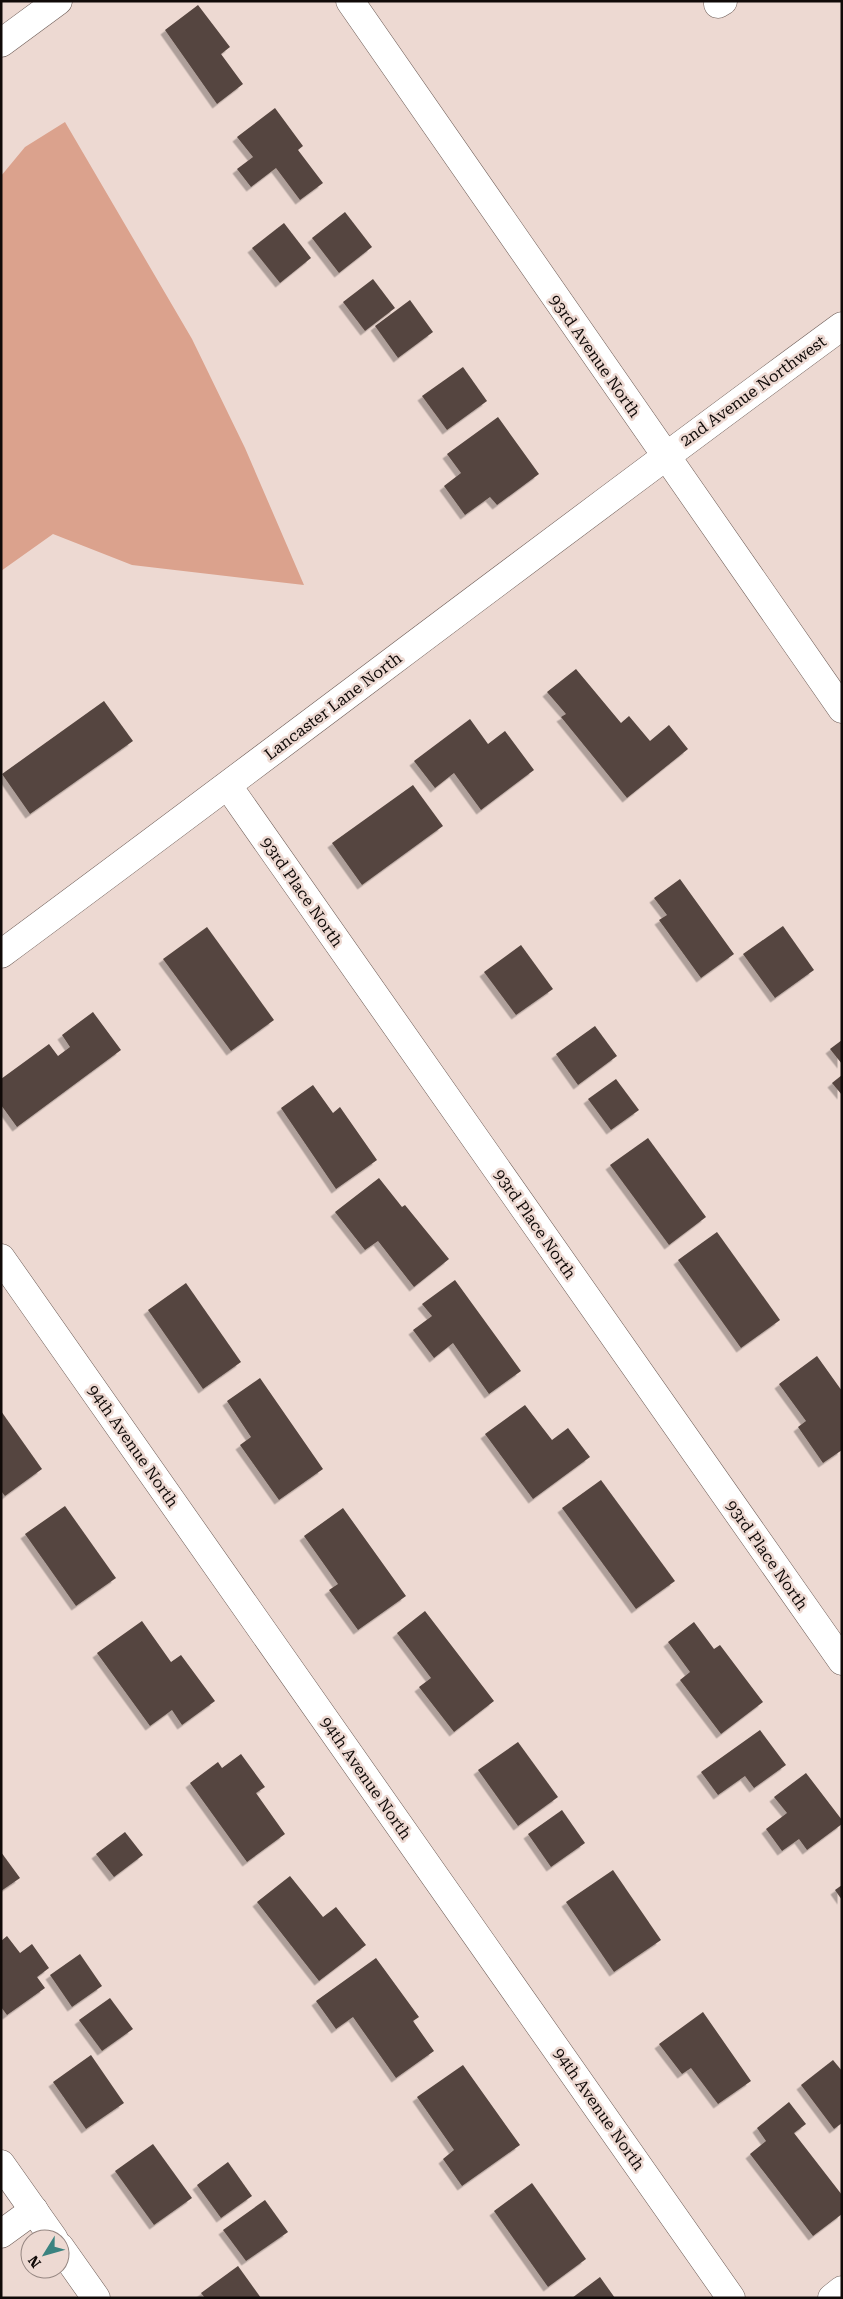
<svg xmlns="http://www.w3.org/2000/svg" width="843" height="2299" font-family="'Roboto Serif',serif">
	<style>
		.green { fill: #dba28d }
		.building { fill: #55453f; filter: url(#shadow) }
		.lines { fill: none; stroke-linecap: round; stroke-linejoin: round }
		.minor-casing { stroke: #6d5c56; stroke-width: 29 }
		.minor { stroke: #fff; stroke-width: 28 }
		.labels { text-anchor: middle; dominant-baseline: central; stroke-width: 5; stroke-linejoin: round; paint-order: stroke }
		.street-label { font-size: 16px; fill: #100a08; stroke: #edd9d2 }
	</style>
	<defs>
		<filter id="shadow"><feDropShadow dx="-4.5" dy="4.5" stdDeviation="0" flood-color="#0004"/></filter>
	</defs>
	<rect width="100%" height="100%" fill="#edd9d2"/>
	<path class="green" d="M 65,122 L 192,339 L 245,448 L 304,585 L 132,565 L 53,534 L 1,571 L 1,176 L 25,147 Z"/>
	<g class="building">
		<path d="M 198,5 L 230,47 L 221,54 L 243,84 L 217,104 L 165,30 Z"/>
		<path d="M 275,108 L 303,146 L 298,150 L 323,183 L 300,200 L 276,168 L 251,187 L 237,169 L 253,157 L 237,137 Z"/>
		<path d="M 345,212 L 372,247 L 339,273 L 312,238 Z"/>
		<path d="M 284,223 L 311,258 L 280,283 L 252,248 Z"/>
		<path d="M 373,279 L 395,308 L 365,331 L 343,302 Z"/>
		<path d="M 410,300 L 433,332 L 398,358 L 375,326 Z"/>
		<path d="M 463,367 L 487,401 L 447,430 L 422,396 Z"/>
		<path d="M 498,417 L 539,474 L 497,505 L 490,497 L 465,515 L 444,486 L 461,473 L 447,454 Z"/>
		<path d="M 576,669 L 621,723 L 629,716 L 650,741 L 669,725 L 688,749 L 627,798 L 561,717 L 566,714 L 547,692 Z"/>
		<path d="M 104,701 L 133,741 L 30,814 L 2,774 Z"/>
		<path d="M 470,719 L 488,744 L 505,731 L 534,770 L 481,810 L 454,773 L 435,788 L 414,761 Z"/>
		<path d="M 413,785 L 443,826 L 362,885 L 332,843 Z"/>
		<path d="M 680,879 L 734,954 L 701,978 L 659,920 L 667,915 L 654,898 Z"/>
		<path d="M 783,926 L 814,970 L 775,998 L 743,954 Z"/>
		<path d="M 207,927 L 274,1020 L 231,1051 L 163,959 Z"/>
		<path d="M 521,945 L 553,989 L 516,1015 L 484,972 Z"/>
		<path d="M 93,1012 L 121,1050 L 17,1127 L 1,1105 L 1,1079 L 49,1044 L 58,1056 L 70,1047 L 62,1035 Z"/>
		<path d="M 595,1026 L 617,1056 L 578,1085 L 556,1054 Z"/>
		<path d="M 842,1040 L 842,1064 L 830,1049 Z"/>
		<path d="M 842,1075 L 842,1095 L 832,1083 Z"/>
		<path d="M 616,1079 L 639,1110 L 611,1130 L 588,1099 Z"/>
		<path d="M 313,1085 L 333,1113 L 340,1107 L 377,1160 L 336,1189 L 281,1108 Z"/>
		<path d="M 648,1138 L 706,1217 L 669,1245 L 610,1165 Z"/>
		<path d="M 379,1178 L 402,1207 L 405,1205 L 449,1259 L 414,1287 L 378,1241 L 365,1250 L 335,1212 Z"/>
		<path d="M 717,1232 L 780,1320 L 741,1348 L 678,1260 Z"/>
		<path d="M 455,1280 L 521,1371 L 489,1394 L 453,1343 L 434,1358 L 413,1330 L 432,1316 L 422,1304 Z"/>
		<path d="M 186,1283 L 241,1362 L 203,1389 L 148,1310 Z"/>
		<path d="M 817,1356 L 842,1391 L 842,1450 L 823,1463 L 798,1427 L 806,1421 L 779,1384 Z"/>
		<path d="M 260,1378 L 323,1469 L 279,1500 L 240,1445 L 251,1437 L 227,1401 Z"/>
		<path d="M 525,1405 L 552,1440 L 568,1428 L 590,1457 L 533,1499 L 485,1434 Z"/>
		<path d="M 1,1411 L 42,1469 L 5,1496 L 1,1491 Z"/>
		<path d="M 601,1480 L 675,1581 L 636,1609 L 562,1508 Z"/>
		<path d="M 65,1506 L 116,1578 L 76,1606 L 25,1534 Z"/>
		<path d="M 343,1508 L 406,1596 L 358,1630 L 329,1590 L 338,1584 L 304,1536 Z"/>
		<path d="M 425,1611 L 494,1701 L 454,1732 L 419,1687 L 431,1678 L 397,1633 Z"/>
		<path d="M 142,1621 L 171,1662 L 181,1655 L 215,1701 L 182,1725 L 172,1710 L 150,1726 L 97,1653 Z"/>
		<path d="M 694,1622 L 714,1649 L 720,1645 L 763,1702 L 721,1734 L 680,1680 L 690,1672 L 668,1642 Z"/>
		<path d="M 760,1730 L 786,1765 L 754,1788 L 745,1776 L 718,1795 L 701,1772 Z"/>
		<path d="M 518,1742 L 558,1797 L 518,1826 L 478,1770 Z"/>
		<path d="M 241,1754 L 265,1787 L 256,1793 L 285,1834 L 247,1862 L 190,1783 L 218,1762 L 222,1768 Z"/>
		<path d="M 806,1773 L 842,1820 L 842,1824 L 807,1850 L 799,1839 L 782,1851 L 766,1829 L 787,1813 L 774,1797 Z"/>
		<path d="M 562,1810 L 585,1843 L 551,1867 L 528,1834 Z"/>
		<path d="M 125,1832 L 143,1855 L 114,1877 L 96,1854 Z"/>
		<path d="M 1,1852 L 20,1878 L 1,1891 Z"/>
		<path d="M 613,1870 L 661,1940 L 614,1972 L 566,1902 Z"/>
		<path d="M 290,1876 L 323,1917 L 336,1907 L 366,1945 L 319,1981 L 257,1902 Z"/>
		<path d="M 842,1885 L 842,1900 L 835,1890 Z"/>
		<path d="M 7,1936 L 20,1953 L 32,1944 L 49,1968 L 37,1977 L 45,1988 L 7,2015 L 1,2007 L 1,1941 Z"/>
		<path d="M 80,1954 L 102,1986 L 72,2007 L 50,1975 Z"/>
		<path d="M 376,1958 L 419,2017 L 413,2021 L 434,2051 L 396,2078 L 353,2017 L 336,2029 L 316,2001 Z"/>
		<path d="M 110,1998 L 133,2029 L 102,2051 L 79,2020 Z"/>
		<path d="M 703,2012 L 751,2081 L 718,2104 L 691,2068 L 682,2074 L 659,2044 Z"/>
		<path d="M 91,2055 L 124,2103 L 86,2129 L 53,2082 Z"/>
		<path d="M 833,2060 L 842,2071 L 842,2123 L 834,2129 L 801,2085 Z"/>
		<path d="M 463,2065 L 520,2145 L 462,2186 L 443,2159 L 454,2150 L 417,2097 Z"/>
		<path d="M 789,2102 L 806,2124 L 794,2133 L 842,2195 L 842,2214 L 813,2236 L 750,2154 L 766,2141 L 757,2128 Z"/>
		<path d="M 153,2144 L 192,2198 L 154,2225 L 115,2171 Z"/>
		<path d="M 228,2162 L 252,2196 L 221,2218 L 197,2185 Z"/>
		<path d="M 532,2183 L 586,2259 L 548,2287 L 494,2211 Z"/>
		<path d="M 265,2200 L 288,2232 L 246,2261 L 223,2230 Z"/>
		<path d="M 238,2266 L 261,2298 L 205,2298 L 201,2293 Z"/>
		<path d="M 600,2277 L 615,2298 L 572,2298 Z"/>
	</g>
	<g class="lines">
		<g class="minor-casing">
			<g id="minor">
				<path d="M 350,1 L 842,709"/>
				<path d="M 718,4 L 723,1"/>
				<path d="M 1,43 L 58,1"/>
				<path d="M 228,786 L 842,1661"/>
				<path d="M 1,954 C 282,746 560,533 842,326"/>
				<path d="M 1,1258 L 731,2298"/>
				<path d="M 1,2164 L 54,2239"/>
				<path d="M 1,2234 L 34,2210"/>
				<path d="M 60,2247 L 96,2298"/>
				<path d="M 832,2298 L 842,2290"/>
			</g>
		</g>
		<use href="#minor" class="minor"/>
	</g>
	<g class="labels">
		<g class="street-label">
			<text transform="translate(595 356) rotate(55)">93rd Avenue North</text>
			<text transform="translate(753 391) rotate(-36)">2nd Avenue Northwest</text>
			<text transform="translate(333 706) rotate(-37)">Lancaster Lane North</text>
			<text transform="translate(302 892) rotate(55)">93rd Place North</text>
			<text transform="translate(535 1224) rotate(55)">93rd Place North</text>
			<text transform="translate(133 1446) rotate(55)">94th Avenue North</text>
			<text transform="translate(767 1555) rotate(55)">93rd Place North</text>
			<text transform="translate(366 1778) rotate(55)">94th Avenue North</text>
			<text transform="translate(599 2109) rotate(55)">94th Avenue North</text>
		</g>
	</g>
	<rect width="843" height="2299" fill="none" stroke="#100a08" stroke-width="5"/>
	<g transform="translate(45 2254) rotate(233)"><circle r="24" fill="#edd9d2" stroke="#958681"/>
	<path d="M0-4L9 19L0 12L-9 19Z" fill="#3b8380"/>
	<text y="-8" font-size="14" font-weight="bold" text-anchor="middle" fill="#100a08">N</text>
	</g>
</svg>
